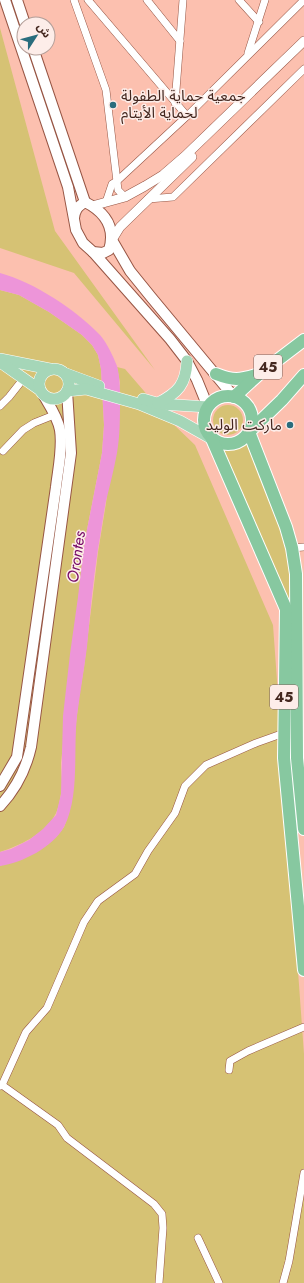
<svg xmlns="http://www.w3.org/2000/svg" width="304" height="1283" font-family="Jost,'Noto Sans Arabic',sans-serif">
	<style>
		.green { fill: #d6c274 }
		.water { fill: #ed95d9 }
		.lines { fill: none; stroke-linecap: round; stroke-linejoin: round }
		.minor-casing { stroke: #975544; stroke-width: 8 }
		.tertiary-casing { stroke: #975544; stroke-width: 10 }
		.secondary-casing { stroke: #975544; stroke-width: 12 }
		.primary-casing { stroke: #fff; stroke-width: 12 }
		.trunk-casing { stroke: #fff; stroke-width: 14 }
		.minor { stroke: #fff; stroke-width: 7 }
		.tertiary { stroke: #fff; stroke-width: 9 }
		.secondary { stroke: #fff; stroke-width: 10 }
		.primary { stroke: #a5d6b8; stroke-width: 11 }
		.trunk { stroke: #87c8a0; stroke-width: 12 }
		.poi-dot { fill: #296d7d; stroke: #fdede9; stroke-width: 1.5 }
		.labels { text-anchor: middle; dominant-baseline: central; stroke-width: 3; stroke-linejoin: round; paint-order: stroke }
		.shield { fill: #fdede9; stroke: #7c625c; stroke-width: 1 }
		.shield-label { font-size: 14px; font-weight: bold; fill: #44271f }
		.poi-label { font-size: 15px; fill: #44271f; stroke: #fdede9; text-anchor: start }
		.water-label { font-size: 16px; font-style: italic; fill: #760a66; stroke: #fdede9 }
	</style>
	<rect width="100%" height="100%" fill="#fcc0af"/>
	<g class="green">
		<path d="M 0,28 L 55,231 L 155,370 L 74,273 L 0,248 Z"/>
		<path d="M 0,290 L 19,295 L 49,312 L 82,335 L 92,345 L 98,355 L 101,369 L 104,425 L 102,453 L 84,545 L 61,763 C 61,773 63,784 61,794 C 60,800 58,810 55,815 C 45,834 19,846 0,852 Z"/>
		<path d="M 117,367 L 125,369 L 169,420 L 195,445 L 273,625 L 304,1054 L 304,1283 L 0,1283 L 0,866 L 56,837 L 64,827 L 69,813 L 74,775 L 75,732 L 79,697 L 84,667 L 98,552 L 106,503 L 120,383 Z"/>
		<circle cx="228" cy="420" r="15"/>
		<path d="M 246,440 L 279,523 L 289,560 L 292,604 L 289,604 L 220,445 C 230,446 237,446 246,440 Z"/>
	</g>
	<path class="water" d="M 0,273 C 34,282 76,310 100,335 C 107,343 113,356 117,366 C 120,377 120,389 120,401 C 120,418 120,436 117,453 C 114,469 110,485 106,501 C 103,517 101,533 98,549 C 93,582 90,614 87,647 C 84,670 80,693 77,716 C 73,751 80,796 64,827 C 53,847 22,863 0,866 L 0,852 L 11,849 L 29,840 L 43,829 L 56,815 L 61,794 L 63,716 L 70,654 L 78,597 L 84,545 L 102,453 L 104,425 L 101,369 L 98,355 L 92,345 L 82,335 L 49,312 L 19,295 L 0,290 Z"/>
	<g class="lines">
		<g class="minor-casing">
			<g id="minor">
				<path d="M 74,0 L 106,90 L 118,190 L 125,197"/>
				<path d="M 88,0 L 187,116"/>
				<path d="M 147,0 L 180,41"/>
				<path d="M 239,0 L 259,22"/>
				<path d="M 248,53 L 265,0"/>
				<path d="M 175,103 L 183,0"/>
				<path d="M 148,199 L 173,197 L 304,69"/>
				<path d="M 106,202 L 112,184 L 117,181 L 187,116 L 304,0"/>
				<path d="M 0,406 L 9,397 L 24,378"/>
				<path d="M 3,451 L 23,430 L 34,423 L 54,415"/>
				<path d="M 292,548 L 304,547"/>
				<path d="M 229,1070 L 230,1061 L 248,1051 L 304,1027"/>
				<path d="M 2,1085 L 26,1032 L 47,1008 L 84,922 L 98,901 L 135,874 L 148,851 L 175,813 L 185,786 L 206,765 L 256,743 L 284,733"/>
				<path d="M 0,1086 L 2,1085 L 58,1125 L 67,1138 L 154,1204 L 162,1214 L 163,1228 L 159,1283"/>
				<path d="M 198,1238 L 219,1283"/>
				<path d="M 283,1283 L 289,1261 L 304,1173"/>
			</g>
		</g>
		<g class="tertiary-casing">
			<g id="tertiary">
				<path d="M 92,206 L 125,197 L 145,186 L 163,175 L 185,156 L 304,41"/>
				<path d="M 112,240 L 120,227 L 192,157"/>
			</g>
		</g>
		<g class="secondary-casing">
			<g id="secondary">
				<path d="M 5,0 L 68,187 L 76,230 L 83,243 L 93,252 L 103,253 L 109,250 C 116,227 105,212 85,202 C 77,207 75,210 74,218"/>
				<path d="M 17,0 L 25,24"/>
				<path d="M 33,48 L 85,202"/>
				<path d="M 112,240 L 130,271 L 151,297 L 234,397"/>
				<path d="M 93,252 L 170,339 L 187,361 L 197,380 L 208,407"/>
				<path d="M 0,786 L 17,757 L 56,487 C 58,469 63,448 60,430 C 58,418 50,406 44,396"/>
				<path d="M 0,806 C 16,789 26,769 31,747 L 71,453 L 67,391"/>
			</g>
		</g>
		<g class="primary-casing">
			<g id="primary">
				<path d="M 0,359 L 50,369"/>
				<path d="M 0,362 L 40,390"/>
				<circle cx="54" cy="384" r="15"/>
				<path d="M 64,373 L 99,386"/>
				<path d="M 67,391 L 86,389 L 139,404 L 180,421 L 212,439"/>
				<path d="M 143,399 L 160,404 L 208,407"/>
				<path d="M 158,403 C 178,393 186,384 187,361"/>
			</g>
		</g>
		<g class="trunk-casing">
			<g id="trunk">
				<path d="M 216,374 C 234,381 239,380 256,375"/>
				<path d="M 304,375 L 282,400 L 249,432 L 286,527 L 292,548 L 296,574 L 297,758 L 304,829"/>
				<circle cx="228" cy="420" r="24"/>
				<path d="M 234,397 L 258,375 L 304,340"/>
				<path d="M 212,439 L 286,609 L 284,758 L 304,970"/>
			</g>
		</g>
		<use href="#minor" class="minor"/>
		<use href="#tertiary" class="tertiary"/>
		<use href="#secondary" class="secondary"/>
		<use href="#primary" class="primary"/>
		<use href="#trunk" class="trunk"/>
	</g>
	<g class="poi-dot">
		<circle cx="113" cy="105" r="4"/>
		<circle cx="290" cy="425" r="4"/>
	</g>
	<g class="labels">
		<g class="shield">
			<rect x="254" y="355" width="28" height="24" rx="3"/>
			<rect x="270" y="685" width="28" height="24" rx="3"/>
		</g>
		<g class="shield-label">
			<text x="268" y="367">45</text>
			<text x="284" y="697">45</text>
		</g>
		<g class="poi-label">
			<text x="121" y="96">جمعية حماية الطفولة<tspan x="121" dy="17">لحماية الأيتام</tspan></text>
			<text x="282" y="425" text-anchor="end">ماركت الوليد</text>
		</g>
		<g class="water-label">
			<text transform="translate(76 557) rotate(-82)">Orontes</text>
		</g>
	</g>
	<g transform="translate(36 36) rotate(54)"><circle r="19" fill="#fdede9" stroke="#b39e98"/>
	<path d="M0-3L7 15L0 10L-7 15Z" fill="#296d7d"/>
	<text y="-6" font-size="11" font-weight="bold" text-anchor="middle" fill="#44271f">ش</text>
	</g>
</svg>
